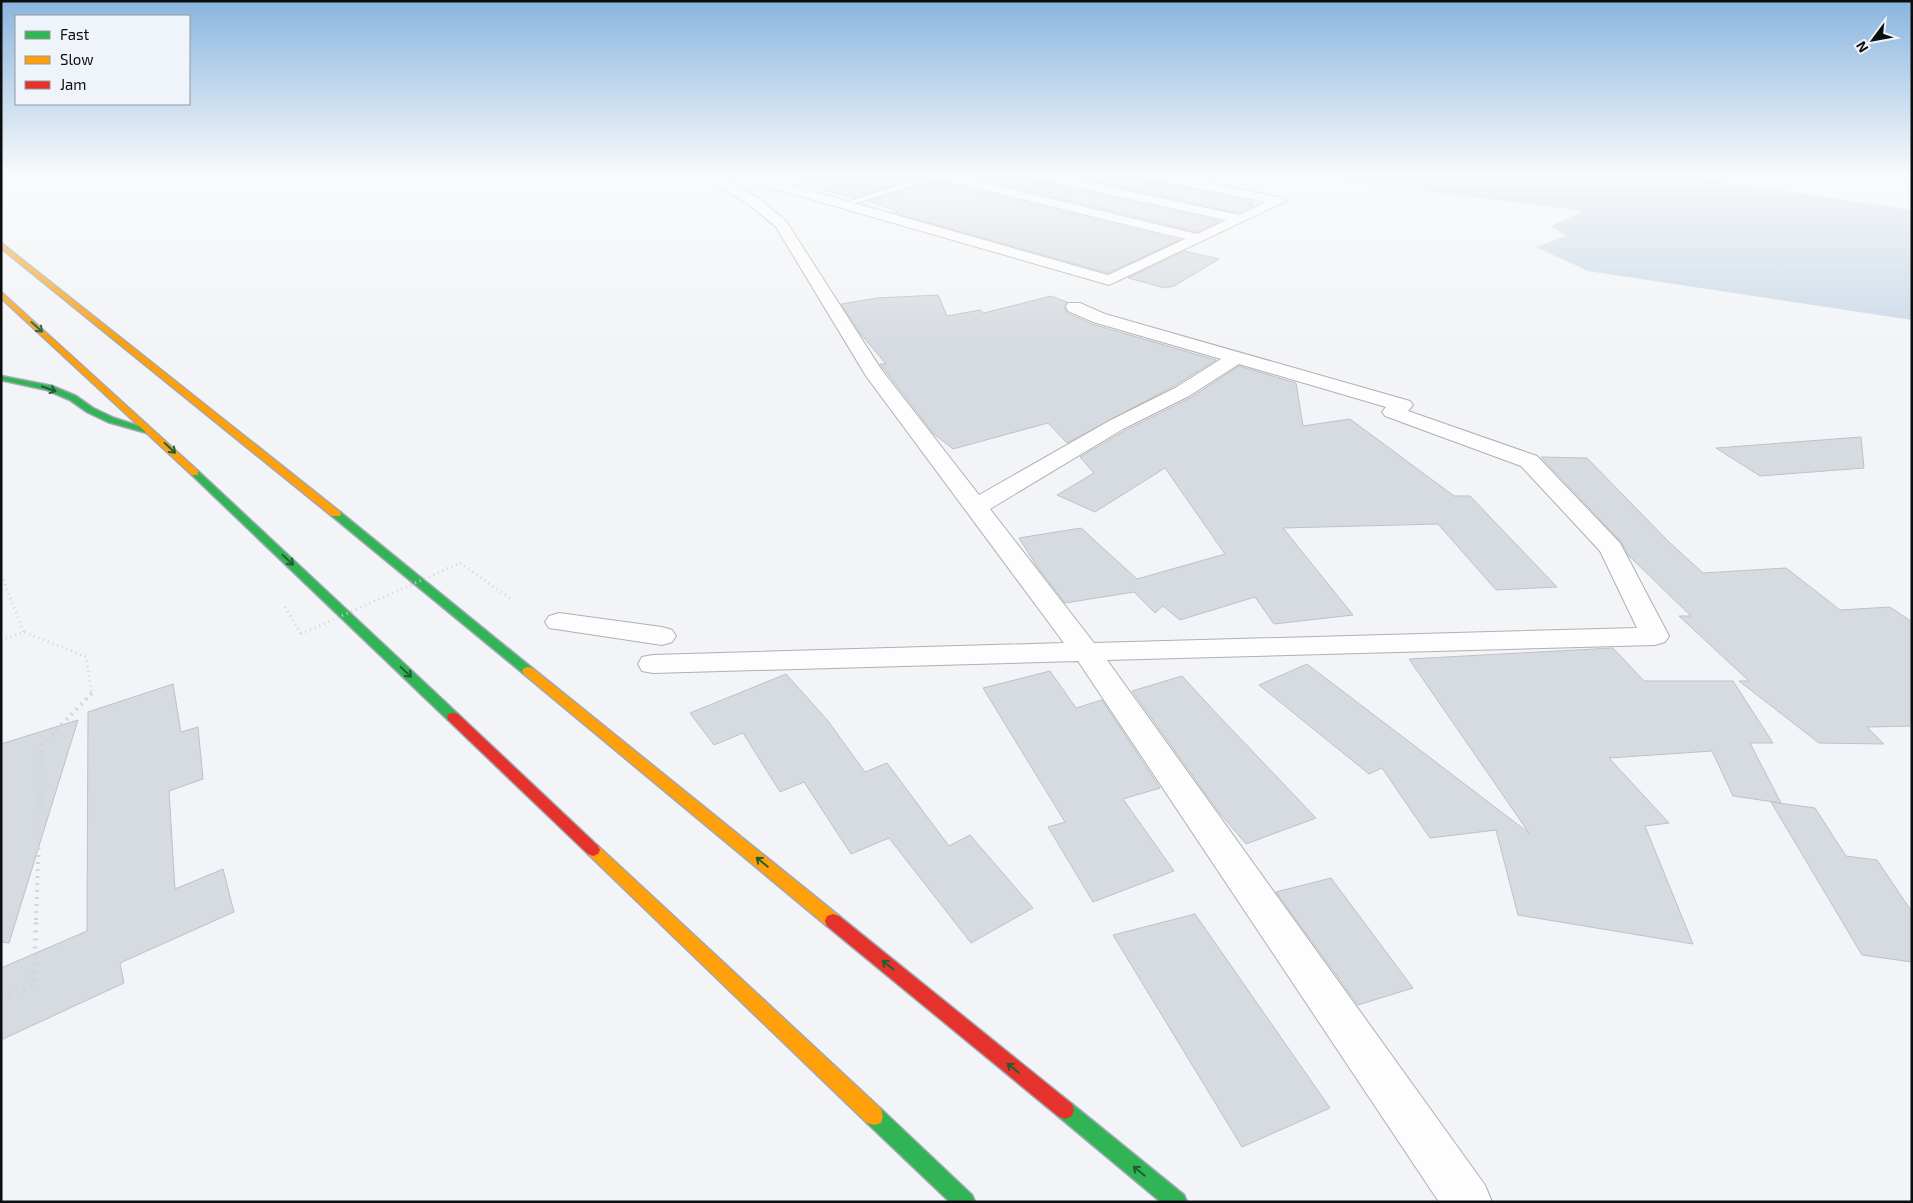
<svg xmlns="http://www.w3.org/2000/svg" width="1913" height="1203" font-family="'Exo 2',sans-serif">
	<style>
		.green { fill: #cbdae7 }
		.building { fill: #d6dbe1; stroke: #bfc1c4 }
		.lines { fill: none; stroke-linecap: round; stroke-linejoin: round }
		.lane-casing { stroke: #aeb0b2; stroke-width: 2 }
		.street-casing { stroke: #aeb0b2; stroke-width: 2 }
		.fast-casing { stroke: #a0a8b1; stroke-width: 3 }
		.slow-casing { stroke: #a0a8b1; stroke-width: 3 }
		.jam-casing { stroke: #a0a8b1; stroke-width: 3 }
		.path-far2 { stroke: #d4d5d6; stroke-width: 3; stroke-dasharray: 1 4; stroke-linecap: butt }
		.path-far1 { stroke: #d4d5d6; stroke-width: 4; stroke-dasharray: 2 5; stroke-linecap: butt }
		.path { stroke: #d4d5d6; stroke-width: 5; stroke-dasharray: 2 6; stroke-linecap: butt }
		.lane { fill: #fdfdfe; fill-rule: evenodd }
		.street { fill: #fdfdfe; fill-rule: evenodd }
		.fast { fill: #30b455; fill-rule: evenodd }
		.slow { fill: #ff9f0a; fill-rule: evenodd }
		.jam { fill: #e5322d; fill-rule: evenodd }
		.path-bridge { stroke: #d4d5d6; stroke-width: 3; stroke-dasharray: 1 4; stroke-linecap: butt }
		.oneway { stroke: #1e6032 }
	</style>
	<rect width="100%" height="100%" fill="#f2f4f7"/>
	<path class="green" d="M 1232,173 L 1664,173 L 1912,210 L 1912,320 L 1588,271 L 1536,247 L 1566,236 L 1551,226 L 1584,211 L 1301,176 Z"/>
	<g class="building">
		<path d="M 806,173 L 921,173 L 923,176 L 854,198 L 804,185 Z"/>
		<path d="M 954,173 L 1020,173 L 1028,179 L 1220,221 L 1197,232 Z"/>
		<path d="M 1056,173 L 1113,173 L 1254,202 L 1249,204 L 1254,205 L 1238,213 Z"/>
		<path d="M 936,181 L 1179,240 L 1108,273 L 894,213 L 898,211 L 868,201 Z"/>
		<path d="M 1185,251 L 1219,259 L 1174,286 L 1165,288 L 1128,278 Z"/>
		<path d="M 938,295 L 947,316 L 980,310 L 984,313 L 1051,296 L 1067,302 L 1064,306 L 1067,313 L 1092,324 L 1216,360 L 1174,386 L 1067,443 L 1048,423 L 953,449 L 934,434 L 883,368 L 880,364 L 886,364 L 860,333 L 841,304 L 877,298 Z"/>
		<path d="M 1239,366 L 1296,383 L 1303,426 L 1350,419 L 1454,496 L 1470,496 L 1557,587 L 1496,590 L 1438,524 L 1283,528 L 1353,615 L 1274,624 L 1255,597 L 1180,620 L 1163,606 L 1155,613 L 1134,592 L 1065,603 L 1036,565 L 1019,538 L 1081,528 L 1137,579 L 1225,554 L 1165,468 L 1095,512 L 1057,495 L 1094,473 L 1080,457 L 1124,431 L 1190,398 Z"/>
		<path d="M 1861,437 L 1864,468 L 1760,476 L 1716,448 Z"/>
		<path d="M 1541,457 L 1587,458 L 1669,542 L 1703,573 L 1786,568 L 1840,610 L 1890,607 L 1912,622 L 1912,726 L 1867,727 L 1884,744 L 1819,743 L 1739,681 L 1749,681 L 1679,616 L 1691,616 L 1629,556 L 1621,542 Z"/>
		<path d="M 1613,648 L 1644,681 L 1733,681 L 1773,743 L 1750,743 L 1781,803 L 1733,796 L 1712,751 L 1609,758 L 1669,823 L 1645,826 L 1693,944 L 1518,915 L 1496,830 L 1430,838 L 1382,768 L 1369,774 L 1259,685 L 1307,664 L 1529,833 L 1409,659 Z"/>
		<path d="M 1050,671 L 1076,708 L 1102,700 L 1160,788 L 1123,799 L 1174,871 L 1093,902 L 1048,827 L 1065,822 L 983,688 Z"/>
		<path d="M 786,674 L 828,721 L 865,772 L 887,763 L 949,846 L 970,835 L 1033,908 L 971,943 L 889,838 L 851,854 L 804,782 L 780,792 L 743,733 L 714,745 L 690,713 Z"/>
		<path d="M 1182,676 L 1217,714 L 1316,818 L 1246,844 L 1218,811 L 1132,691 Z"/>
		<path d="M 173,684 L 181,732 L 198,727 L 203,779 L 169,791 L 175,889 L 223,869 L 234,912 L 120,963 L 124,983 L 1,1040 L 1,968 L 87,931 L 88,712 Z"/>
		<path d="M 78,720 L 9,943 L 1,942 L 1,744 Z"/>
		<path d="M 1771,802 L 1815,808 L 1846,856 L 1877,860 L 1912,912 L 1912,962 L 1862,955 Z"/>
		<path d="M 1331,878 L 1413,988 L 1358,1005 L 1276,892 Z"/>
		<path d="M 1195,914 L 1330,1108 L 1242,1147 L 1113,935 Z"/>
	</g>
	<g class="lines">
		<g class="lane-casing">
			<path id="lane" d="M 937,174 L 944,176 L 847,206 L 840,204 Z"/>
		</g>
		<g class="street-casing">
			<g id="street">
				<path d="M 693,173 L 709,173 L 756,196 L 786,221 L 881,369 L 979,495 L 1109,421 L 1175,388 L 1221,359 L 1093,322 L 1068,311 L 1066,307 L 1068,303 L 1080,303 L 1105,314 L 1410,401 L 1413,405 L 1408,411 L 1537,456 L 1620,543 L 1669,636 L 1665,642 L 1655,645 L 1107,660 L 1485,1185 L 1492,1202 L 1439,1202 L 1078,661 L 653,673 L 642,671 L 638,664 L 642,657 L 653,655 L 1064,643 L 866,376 L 776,227 L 746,202 ZM 1239,364 L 1386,407 L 1382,412 L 1385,416 L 1521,466 L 1600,551 L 1637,628 L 1094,643 L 990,509 L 1123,429 L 1189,396 Z"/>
				<path d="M 728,173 L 748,173 L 1108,275 L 1185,239 L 925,176 L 923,173 L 945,173 L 1197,234 L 1226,220 L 1028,177 L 1022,173 L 1046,173 L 1239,215 L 1266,202 L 1140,177 L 1134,173 L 1159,173 L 1279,197 L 1286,201 L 1109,285 L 730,176 Z"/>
				<path d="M 559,613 L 662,627 L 672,630 L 676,636 L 672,642 L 662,645 L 549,628 L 545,622 L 549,616 Z"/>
			</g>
		</g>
		<g class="fast-casing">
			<g id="fast">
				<path d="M 1,376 L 52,386 L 76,396 L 93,408 L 114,418 L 151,430 L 147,433 L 108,422 L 87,412 L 70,400 L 47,390 L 1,380 Z"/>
				<path d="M 195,470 L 198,471 L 458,714 L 459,717 L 458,720 L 448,720 L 192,475 L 192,471 Z"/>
				<path d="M 336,511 L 340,512 L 532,668 L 534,671 L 532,674 L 524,674 L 332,516 L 331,514 L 332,512 Z"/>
				<path d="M 1065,1101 L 1072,1104 L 1184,1195 L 1187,1202 L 1161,1202 L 1058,1116 L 1056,1110 L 1058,1104 Z"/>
				<path d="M 874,1107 L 881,1109 L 972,1195 L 975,1202 L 950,1202 L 867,1123 L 865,1116 L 867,1109 Z"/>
			</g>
		</g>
		<g class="slow-casing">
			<g id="slow">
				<path d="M 1,243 L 340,512 L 341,514 L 340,516 L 332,516 L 1,248 Z"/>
				<path d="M 1,292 L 198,471 L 198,475 L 192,475 L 1,298 Z"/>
				<path d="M 528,667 L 532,668 L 839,916 L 841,921 L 839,926 L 833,928 L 827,926 L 524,674 L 522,671 L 524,668 Z"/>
				<path d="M 593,844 L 598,846 L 881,1109 L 883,1116 L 881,1123 L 874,1125 L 867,1123 L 588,854 L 586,850 L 588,846 Z"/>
			</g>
		</g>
		<g class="jam-casing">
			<g id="jam">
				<path d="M 453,713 L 458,714 L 598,846 L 600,850 L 598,854 L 593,856 L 588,854 L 448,720 L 447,717 L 448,714 Z"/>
				<path d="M 833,914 L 839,916 L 1072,1104 L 1074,1110 L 1072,1116 L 1065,1119 L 1058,1116 L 827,926 L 825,921 L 827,916 Z"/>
			</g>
		</g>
		<g class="path-far2">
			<path d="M 460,563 L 510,598"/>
			<path d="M 1,575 L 24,632"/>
			<path d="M 285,607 L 301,634"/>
			<path d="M 1,640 L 24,632 L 86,657 L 92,695"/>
		</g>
		<path class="path-far1" d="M 36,920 L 42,745 L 92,693"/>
		<path class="path" d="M 1,998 L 34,985 L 36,918"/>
		<use href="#lane" class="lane"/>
		<use href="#street" class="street"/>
		<use href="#fast" class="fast"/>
		<use href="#slow" class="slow"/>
		<use href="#jam" class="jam"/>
		<path class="path-bridge" d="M 301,634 L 460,563"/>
	</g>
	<defs><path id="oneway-shaft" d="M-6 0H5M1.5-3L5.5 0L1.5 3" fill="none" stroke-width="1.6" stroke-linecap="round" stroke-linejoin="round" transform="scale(1.25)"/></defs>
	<g class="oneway">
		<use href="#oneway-shaft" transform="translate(37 327) rotate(42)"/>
		<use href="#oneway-shaft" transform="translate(49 389) rotate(19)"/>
		<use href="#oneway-shaft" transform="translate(170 448) rotate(43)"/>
		<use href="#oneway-shaft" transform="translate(288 560) rotate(43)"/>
		<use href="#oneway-shaft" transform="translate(406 672) rotate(43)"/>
		<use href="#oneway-shaft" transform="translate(762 862) rotate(-141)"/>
		<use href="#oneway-shaft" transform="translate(888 965) rotate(-141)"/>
		<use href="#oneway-shaft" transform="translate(1013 1068) rotate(-141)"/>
		<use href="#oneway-shaft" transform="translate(1139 1171) rotate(-141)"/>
	</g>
	<linearGradient id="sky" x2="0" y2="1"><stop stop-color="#89b5df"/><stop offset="0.51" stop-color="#f9fafb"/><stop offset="1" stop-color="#f9fafb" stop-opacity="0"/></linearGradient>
	<rect width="1913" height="342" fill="url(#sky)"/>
	<rect width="1913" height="1203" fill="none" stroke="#0b0d0f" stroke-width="5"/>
	<rect x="15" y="15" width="175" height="90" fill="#eff4fa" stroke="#94989c"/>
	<rect x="25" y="31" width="25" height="8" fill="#30b455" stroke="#94989c"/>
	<text x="60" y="40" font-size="15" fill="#0b0d0f">Fast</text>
	<rect x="25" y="56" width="25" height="8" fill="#ff9f0a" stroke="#94989c"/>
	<text x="60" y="65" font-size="15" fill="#0b0d0f">Slow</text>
	<rect x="25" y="81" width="25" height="8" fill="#e5322d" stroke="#94989c"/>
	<text x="60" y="90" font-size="15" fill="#0b0d0f">Jam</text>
	<g transform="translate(1873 40) rotate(238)" stroke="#eff4fa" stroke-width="4" paint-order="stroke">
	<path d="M0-4L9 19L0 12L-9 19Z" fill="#0b0d0f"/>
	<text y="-8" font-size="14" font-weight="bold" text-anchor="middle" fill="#0b0d0f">N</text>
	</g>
</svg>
